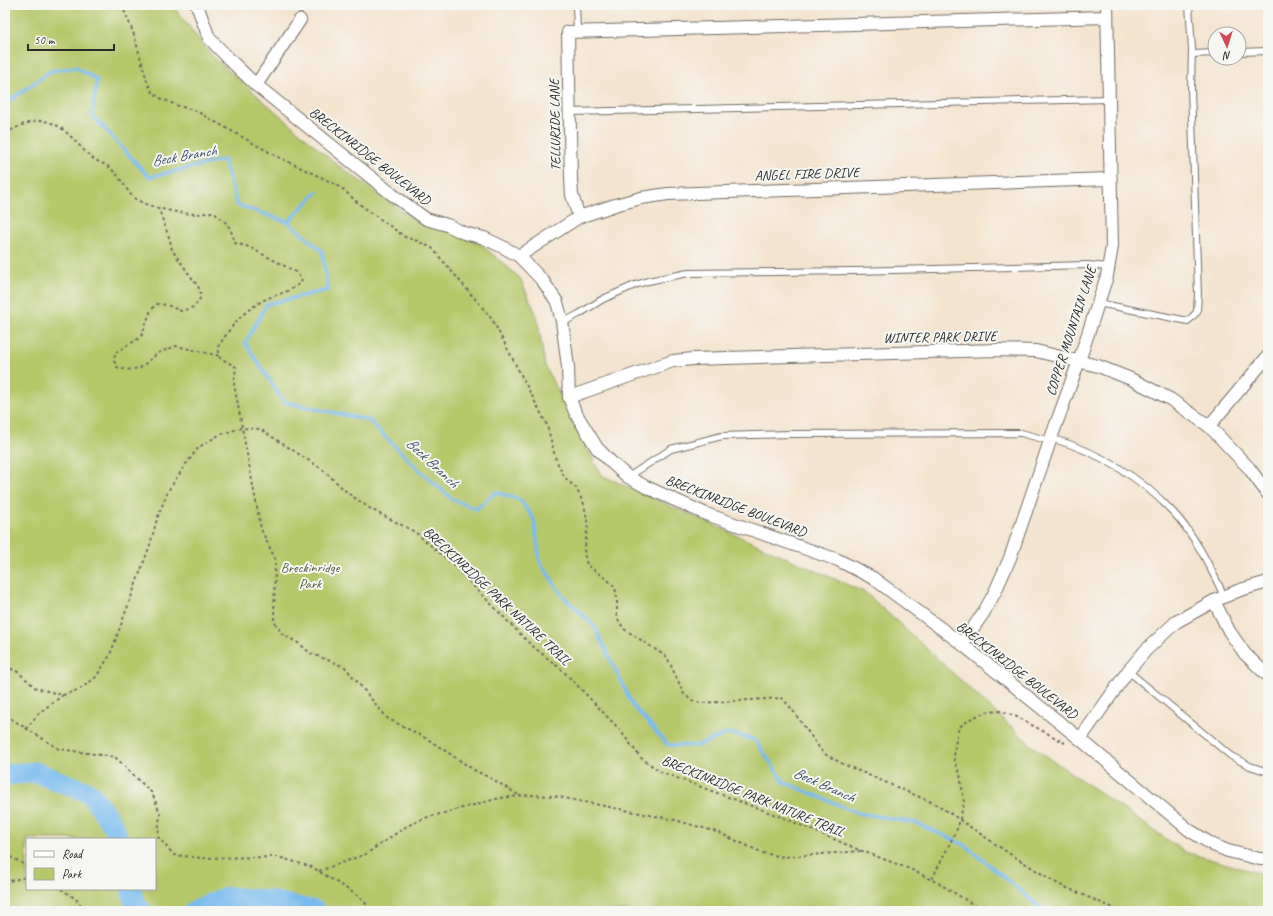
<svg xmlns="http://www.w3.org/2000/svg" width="1273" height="916" font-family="Caveat,sans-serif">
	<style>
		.green { fill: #b5c86b; stroke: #707a4b; fill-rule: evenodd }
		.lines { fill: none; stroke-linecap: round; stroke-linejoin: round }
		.stream { stroke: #79bbee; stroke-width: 3.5 }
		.river { stroke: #79bbee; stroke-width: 21 }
		.lane-casing { stroke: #716c64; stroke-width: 8 }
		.street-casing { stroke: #716c64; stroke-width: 14 }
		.path { stroke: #716c64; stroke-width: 2; stroke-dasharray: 3 3; stroke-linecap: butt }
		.lane { stroke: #fff; stroke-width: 6 }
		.street { stroke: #fff; stroke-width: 12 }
		.labels { text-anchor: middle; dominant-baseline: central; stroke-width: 4; stroke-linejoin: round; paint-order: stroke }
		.street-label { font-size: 14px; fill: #2b2b2b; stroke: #f6f6f2 }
		.park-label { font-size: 14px; fill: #545a3e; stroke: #f6f6f2 }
		.water-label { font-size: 15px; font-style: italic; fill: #425666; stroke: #f6f6f2 }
	</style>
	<rect width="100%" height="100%" fill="#f6f6f2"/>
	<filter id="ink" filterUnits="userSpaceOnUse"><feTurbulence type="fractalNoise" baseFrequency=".025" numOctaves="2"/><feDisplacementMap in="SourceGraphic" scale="8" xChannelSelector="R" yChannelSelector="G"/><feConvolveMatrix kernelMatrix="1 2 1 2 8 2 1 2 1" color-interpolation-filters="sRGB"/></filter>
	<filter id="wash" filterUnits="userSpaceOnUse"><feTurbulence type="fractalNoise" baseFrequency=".012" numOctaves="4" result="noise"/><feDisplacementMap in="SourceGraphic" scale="16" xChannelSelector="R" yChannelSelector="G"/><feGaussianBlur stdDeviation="0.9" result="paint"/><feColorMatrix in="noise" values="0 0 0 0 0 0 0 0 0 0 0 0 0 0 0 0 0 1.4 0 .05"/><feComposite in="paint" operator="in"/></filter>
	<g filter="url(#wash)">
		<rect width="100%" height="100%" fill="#f4e4cf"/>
		<path class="green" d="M 5,5 L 172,5 L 214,58 L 335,163 L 417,222 L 475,239 L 520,278 L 537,316 L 545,366 L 601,475 L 866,593 L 1032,746 L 1185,852 L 1268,876 L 1268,911 L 5,911 ZM 27,839 L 155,839 L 155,889 L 27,889 Z"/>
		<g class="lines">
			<g class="stream">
				<path d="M 5,104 L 51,71 L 76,67 L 97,80 L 92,115 L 149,177 L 224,160 L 237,205 L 288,222 L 322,251 L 328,290 L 267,304 L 245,343 L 284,402 L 368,420 L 418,469 L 452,499 L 476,509 L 496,492 L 520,500 L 534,519 L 540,562 L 562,595 L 594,626 L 633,706 L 668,745 L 696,746 L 729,733 L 755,740 L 784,782 L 858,813 L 916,823 L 965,845 L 1041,908 L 1050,911"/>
				<path d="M 288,222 L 317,192"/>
			</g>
			<g class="river">
				<path d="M 5,775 L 35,772 L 90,793 L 114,827 L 118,839"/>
				<path d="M 131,889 L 136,906 L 142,911"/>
				<path d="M 194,911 L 226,897 L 270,901 L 315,911"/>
			</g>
		</g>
	</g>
	<g filter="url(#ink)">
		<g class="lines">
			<g class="lane-casing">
				<g id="lane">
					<path d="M 576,5 L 577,32"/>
					<path d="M 1239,52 L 1268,51"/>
					<path d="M 1192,54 L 1215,53"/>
					<path d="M 570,112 L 1109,99"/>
					<path d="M 1098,303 L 1188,321 L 1197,312 L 1198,294 L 1191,88 L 1192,49 L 1189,5"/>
					<path d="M 562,323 L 579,314 L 603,299 L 635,285 L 648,281 L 688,273 L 854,271 L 1088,265 L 1108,267"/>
					<path d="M 1051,438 C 1098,452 1138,475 1172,511 C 1195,535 1210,567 1224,596"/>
					<path d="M 628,477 L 671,449 L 722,436 L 789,434 L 1021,433 L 1050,441"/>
					<path d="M 1128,671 L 1231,756 L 1250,766 L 1268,772"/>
				</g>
			</g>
			<g class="street-casing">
				<g id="street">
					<path d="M 197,5 L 209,38 L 232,62 L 256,85 L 393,195 L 426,219 L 447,225 L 464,233 L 484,238 L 503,247 L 519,256 L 543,281 L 557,302 L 562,321 L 568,367 L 569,397 L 575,412 L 597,448 L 613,464 L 628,477 L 646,487 L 706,514 L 838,560 L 873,578 L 962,644 L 1080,739 L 1189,830 L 1213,845 L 1228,851 L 1260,859 L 1268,859"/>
					<path d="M 256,85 L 300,20"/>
					<path d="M 579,217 L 572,195 L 571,179 L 568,32 L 1107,17"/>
					<path d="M 519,256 L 579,217 L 615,205 L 641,198 L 668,194 L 1110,179"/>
					<path d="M 569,397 L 673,361 L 693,359 L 996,350 L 1036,351 L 1098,366 L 1131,379 L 1170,399 L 1209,426 L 1249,468 L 1268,494"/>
					<path d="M 1209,426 L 1268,356"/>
					<path d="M 1214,601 L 1229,631 L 1245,654 L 1266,674"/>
					<path d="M 962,644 L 984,612 L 995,592 L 1010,558 L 1050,441 L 1079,361 L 1107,276 L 1112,246 L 1107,5"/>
					<path d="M 1080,739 L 1128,671 L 1146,650 L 1176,622 L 1214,601 L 1240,590 L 1268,582"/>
				</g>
			</g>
			<g class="path">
				<path d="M 122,5 L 133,32 L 148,84 L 152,92 L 160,98 L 176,105 L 196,111 L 276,156 L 331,182 L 344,190 L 358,203 L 405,237 L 417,241 L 432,248 L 492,319 L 547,425 L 556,460 L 563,474 L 567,480 L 576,488 L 584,504 L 588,525 L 584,553 L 587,565 L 609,581 L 615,587 L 617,598 L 617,618 L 624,629 L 667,657 L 684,694 L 692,701 L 701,703 L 782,698 L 791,708 L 823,753 L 843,764 L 938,805 L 1007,852 L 1058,884 L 1120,911"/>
				<path d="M 5,133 C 19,127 26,121 42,121 C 63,122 76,144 90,156 C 96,162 105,163 111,169 C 120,176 124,186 131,195 C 141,207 182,214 197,214 C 202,214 207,213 212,212 C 228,222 230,226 235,243 L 249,247 L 296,272 L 302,280 C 294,292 276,294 264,300 C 241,313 232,325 218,347 L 220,358 L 236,367 L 234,384 L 261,529 L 275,559 L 274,621 L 282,634 L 300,644 L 310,653 L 345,667 L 387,718 L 429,740 L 474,770 L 494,780 L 520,796"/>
				<path d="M 158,207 L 170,240 L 172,250 L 199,288 L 201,297 L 194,307 L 181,311 L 167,305 L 157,304 L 151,310 L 141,337 L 115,353 L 114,361 L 117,367 L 126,370 L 140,368 L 158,353 L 176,346 L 220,356"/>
				<path d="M 5,666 L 18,672 L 36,688 L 63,695 L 80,689 L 96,677 L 110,655 L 150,545 L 157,519 L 168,491 L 186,464 L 199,447 L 219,435 L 241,428 L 260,429 L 322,469 L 349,494 L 371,509 L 415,532 L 449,561 L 531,645 L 561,669 L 578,686 L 619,729 L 641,758 L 661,772 L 784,818 L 857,849 L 910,869 L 938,883 L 984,911"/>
				<path d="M 5,718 L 10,718 L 59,749 L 115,757 L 152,793 L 160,813 L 158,837 L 174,855 L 202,858 L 278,857 L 312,867 L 360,897 L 372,911"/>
				<path d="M 26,729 L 39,713 L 63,695"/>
				<path d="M 5,854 L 27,866"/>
				<path d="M 319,871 L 366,854 L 407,826 L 425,818 L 500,798 L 530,795 L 554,796 L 675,820 L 717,832 L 763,853 L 784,857 L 861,851"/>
				<path d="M 932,879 L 958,827 L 964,802 L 960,774 L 954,760 L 955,745 L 959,727 L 972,718 L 986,712 L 1001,711 L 1017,717 L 1065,743"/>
				<path d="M 5,884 L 9,881 L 27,877"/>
				<path d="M 61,889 L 76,899 L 85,911"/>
			</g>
			<use href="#lane" class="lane"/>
			<use href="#street" class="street"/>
		</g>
	</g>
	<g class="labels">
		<g class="street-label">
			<text transform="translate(555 125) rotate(-91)">TELLURIDE LANE</text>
			<text transform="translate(370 156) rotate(38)">BRECKINRIDGE BOULEVARD</text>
			<text transform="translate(807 174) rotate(-2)">ANGEL FIRE DRIVE</text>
			<text transform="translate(1071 331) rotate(-72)">COPPER MOUNTAIN LANE</text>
			<text transform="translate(940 337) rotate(-1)">WINTER PARK DRIVE</text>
			<text transform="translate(736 506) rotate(21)">BRECKINRIDGE BOULEVARD</text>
			<text transform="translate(497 596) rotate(43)">BRECKINRIDGE PARK NATURE TRAIL</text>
			<text transform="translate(1017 670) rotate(38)">BRECKINRIDGE BOULEVARD</text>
			<text transform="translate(753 796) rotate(22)">BRECKINRIDGE PARK NATURE TRAIL</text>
		</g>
		<g class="park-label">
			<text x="310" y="567">Breckinridge<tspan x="310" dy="16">Park</tspan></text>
		</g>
		<g class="water-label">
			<text transform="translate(184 156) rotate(-10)">Beck Branch</text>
			<text transform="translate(432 463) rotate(43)">Beck Branch</text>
			<text transform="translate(824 785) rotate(24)">Beck Branch</text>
		</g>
	</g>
	<rect width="1273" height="916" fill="none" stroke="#f6f6f2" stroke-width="20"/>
	<rect x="26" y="838" width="130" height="52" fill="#f6f6f2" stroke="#a5a5a2"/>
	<rect x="34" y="851" width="20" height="6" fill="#ffffff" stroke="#a5a5a2"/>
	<text x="62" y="858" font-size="12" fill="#2b2b2b">Road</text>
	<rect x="34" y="868" width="20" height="12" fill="#b5c86b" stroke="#a5a5a2"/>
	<text x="62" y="878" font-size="12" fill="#2b2b2b">Park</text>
	<g transform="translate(1227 46) rotate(176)"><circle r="19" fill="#f6f6f2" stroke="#a5a5a2"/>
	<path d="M0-3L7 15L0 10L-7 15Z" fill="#d1495b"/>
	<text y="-6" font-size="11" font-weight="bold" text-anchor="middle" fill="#2b2b2b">N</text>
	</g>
	<path d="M28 44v6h86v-6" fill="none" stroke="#2b2b2b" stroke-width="2"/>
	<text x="34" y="44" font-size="12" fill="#2b2b2b" stroke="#f6f6f2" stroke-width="3" paint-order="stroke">50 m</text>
</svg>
